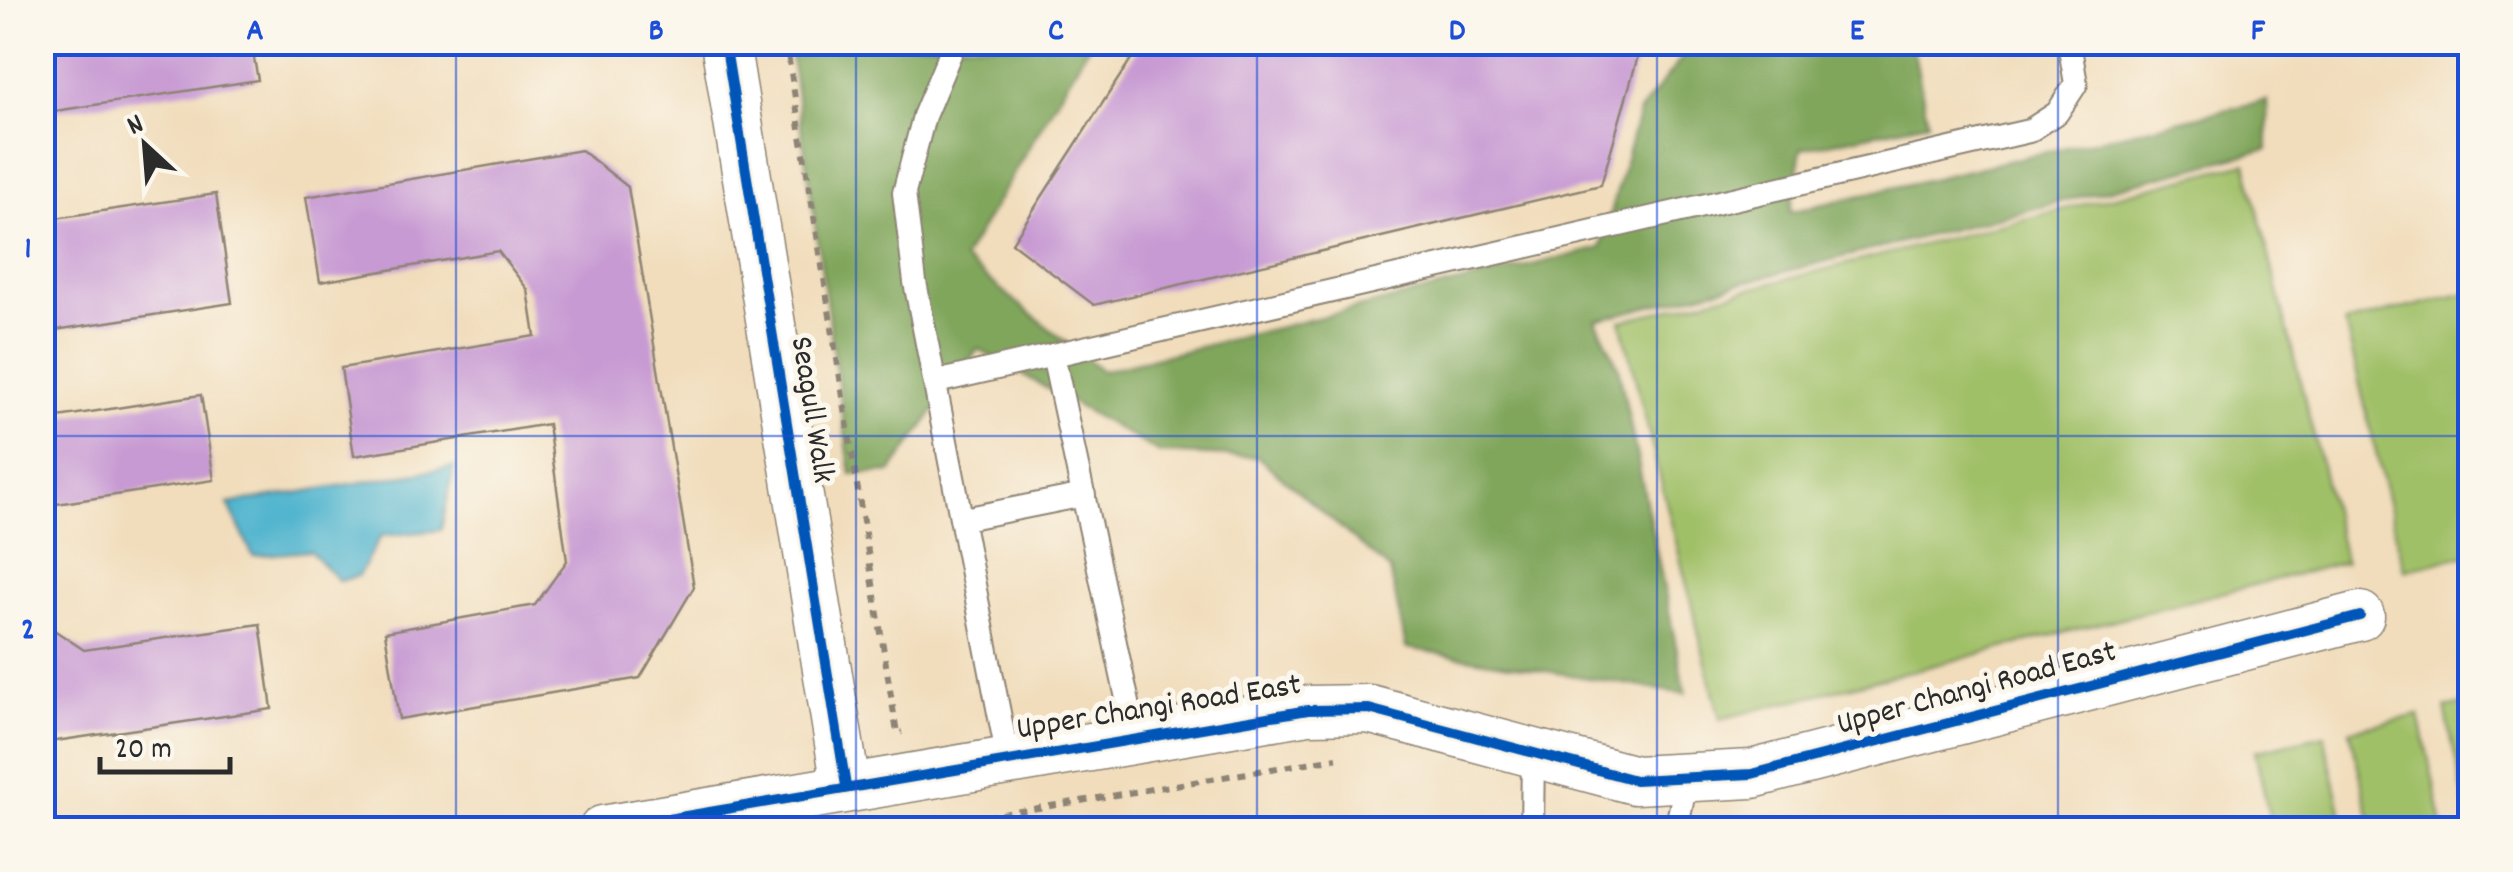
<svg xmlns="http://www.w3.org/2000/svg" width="2513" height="872" font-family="Dekko,sans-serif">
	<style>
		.green { fill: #a0c068; stroke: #66764a; stroke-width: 2.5 }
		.forest { fill: #80a65c; stroke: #566844; stroke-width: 2.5 }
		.water { fill: #4fb4ce; stroke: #3d707c; stroke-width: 2.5 }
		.building { fill: #c79ad3 }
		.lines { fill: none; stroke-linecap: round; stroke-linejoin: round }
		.service-casing { stroke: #8e8474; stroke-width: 26 }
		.minor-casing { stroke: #8e8474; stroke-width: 51 }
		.path { stroke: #8e8474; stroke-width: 6; stroke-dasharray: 8 8; stroke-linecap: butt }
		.service { stroke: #fff; stroke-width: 22 }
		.minor { stroke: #fff; stroke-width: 48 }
		.cycleway-casing { stroke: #fbf7ec; stroke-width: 16 }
		.cycleway { stroke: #0057b8; stroke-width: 10 }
		.grid { fill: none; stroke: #1d4ed8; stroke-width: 2.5; stroke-opacity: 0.55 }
		.labels { text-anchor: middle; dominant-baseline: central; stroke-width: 10; stroke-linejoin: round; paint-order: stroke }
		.street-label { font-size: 32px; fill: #2b2b2b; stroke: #fbf7ec }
		.neatline { fill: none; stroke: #1d4ed8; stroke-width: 4 }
		.grid-label { font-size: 32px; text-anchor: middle; font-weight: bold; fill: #1d4ed8 }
	</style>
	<rect width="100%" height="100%" fill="#fbf7ec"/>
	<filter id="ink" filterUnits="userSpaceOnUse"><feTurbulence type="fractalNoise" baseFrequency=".01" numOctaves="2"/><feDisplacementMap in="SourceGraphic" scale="20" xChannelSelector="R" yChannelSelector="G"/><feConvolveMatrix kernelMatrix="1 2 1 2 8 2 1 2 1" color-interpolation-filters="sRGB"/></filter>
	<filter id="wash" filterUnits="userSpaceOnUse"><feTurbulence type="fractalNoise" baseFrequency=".0048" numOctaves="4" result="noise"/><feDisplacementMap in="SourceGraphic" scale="40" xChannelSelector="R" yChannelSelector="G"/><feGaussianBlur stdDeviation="2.25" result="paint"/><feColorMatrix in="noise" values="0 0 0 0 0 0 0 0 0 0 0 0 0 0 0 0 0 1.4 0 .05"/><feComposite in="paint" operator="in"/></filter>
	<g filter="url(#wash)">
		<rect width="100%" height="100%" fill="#f1ddbc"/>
		<g class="green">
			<path d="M 2246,163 L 2345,562 L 1720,719 L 1621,321 Z"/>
			<path d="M 2470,292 L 2470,554 L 2404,570 L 2345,323 Z"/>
			<path d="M 2470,703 L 2470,826 L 2445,708 Z"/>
			<path d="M 2419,715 L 2444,829 L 2372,829 L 2350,730 Z"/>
			<path d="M 2324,735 L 2345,829 L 2272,829 L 2255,751 Z"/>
		</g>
		<path class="forest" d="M 789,43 L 1090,43 L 963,259 L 1102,371 L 1601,248 L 1639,112 L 1694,43 L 1912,43 L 1928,122 L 1801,149 L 1790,212 L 2267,100 L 2268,149 L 1596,320 L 1618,366 L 1686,694 L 1406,648 L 1390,570 L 1258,457 L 1160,453 L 978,349 L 891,472 L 851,474 Z"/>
		<path class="water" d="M 454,467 L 441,530 L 381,536 L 358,576 L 339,581 L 310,551 L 253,556 L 228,504 Z"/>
		<g id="blocks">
			<g class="building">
				<path d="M 42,42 L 251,42 L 258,80 L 42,113 Z"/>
				<path d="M 1142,42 L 1642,42 L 1601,185 L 1094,305 L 1012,243 Z"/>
				<path d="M 581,150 L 628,187 L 694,587 L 640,678 L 399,719 L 385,632 L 535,605 L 567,561 L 548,424 L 354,456 L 341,368 L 535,336 L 528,290 L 498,251 L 320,282 L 306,197 Z"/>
				<path d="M 216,194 L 232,303 L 42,332 L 42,220 Z"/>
				<path d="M 201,395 L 214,480 L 56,504 L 45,419 Z"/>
				<path d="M 42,622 L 84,650 L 260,624 L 272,709 L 42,743 Z"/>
			</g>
		</g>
	</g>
	<g filter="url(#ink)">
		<use href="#blocks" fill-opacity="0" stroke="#8e8474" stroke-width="2.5"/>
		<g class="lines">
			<g class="service-casing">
				<g id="service">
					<path d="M 955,42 L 924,116 L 904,193 L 915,282 L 1008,759"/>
					<path d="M 1053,355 L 1136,740"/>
					<path d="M 936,382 L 2029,131 L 2057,113 L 2076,84 L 2069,42"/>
					<path d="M 964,519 L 1084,495"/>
					<path d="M 1532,830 L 1533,753"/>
					<path d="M 1676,830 L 1687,777"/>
				</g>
			</g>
			<g class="minor-casing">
				<g id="minor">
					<path d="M 725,42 L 846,786"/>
					<path d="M 603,830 L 1308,710 L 1369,709 L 1635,780 L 1752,774 L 2360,616"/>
				</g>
			</g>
			<g class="path">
				<path d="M 786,42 L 897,733 L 902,732"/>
				<path d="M 907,830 L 1337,758"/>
			</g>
			<use href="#service" class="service"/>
			<use href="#minor" class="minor"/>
			<g class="cycleway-casing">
				<g id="cycleway">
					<path d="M 725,42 L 846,786"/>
					<path d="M 603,830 L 1308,710 L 1369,709 L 1635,780 L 1752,774 L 2360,616"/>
				</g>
			</g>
			<use href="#cycleway" class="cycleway"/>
		</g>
	</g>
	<path class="grid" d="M 456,42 L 456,830M 856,42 L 856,830M 1257,42 L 1257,830M 1657,42 L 1657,830M 2058,42 L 2058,830M 42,436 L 2470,436"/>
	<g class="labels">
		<g class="street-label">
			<text transform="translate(810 410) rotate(81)">Seagull Walk</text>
			<text transform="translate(1977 690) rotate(-15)">Upper Changi Road East</text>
			<text transform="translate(1159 709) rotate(-9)">Upper Changi Road East</text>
		</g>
	</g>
	<rect width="2513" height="872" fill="none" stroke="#fbf7ec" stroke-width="110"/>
	<g transform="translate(145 145) rotate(334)" stroke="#fbf7ec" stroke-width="8" paint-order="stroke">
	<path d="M0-8L18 38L0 25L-18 38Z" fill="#2b2b2b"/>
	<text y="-15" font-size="28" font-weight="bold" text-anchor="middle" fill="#2b2b2b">N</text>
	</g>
	<path d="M100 757v15h130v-15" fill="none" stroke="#2b2b2b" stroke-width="5"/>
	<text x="115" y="757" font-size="30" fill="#2b2b2b" stroke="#fbf7ec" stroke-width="8" paint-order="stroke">20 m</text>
	<rect x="55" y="55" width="2403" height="762" class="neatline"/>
	<g class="grid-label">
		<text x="255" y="39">A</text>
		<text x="656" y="39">B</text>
		<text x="1056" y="39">C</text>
		<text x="1457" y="39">D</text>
		<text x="1857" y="39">E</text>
		<text x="2258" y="39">F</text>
		<text x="28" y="257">1</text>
		<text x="28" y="638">2</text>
	</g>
</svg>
